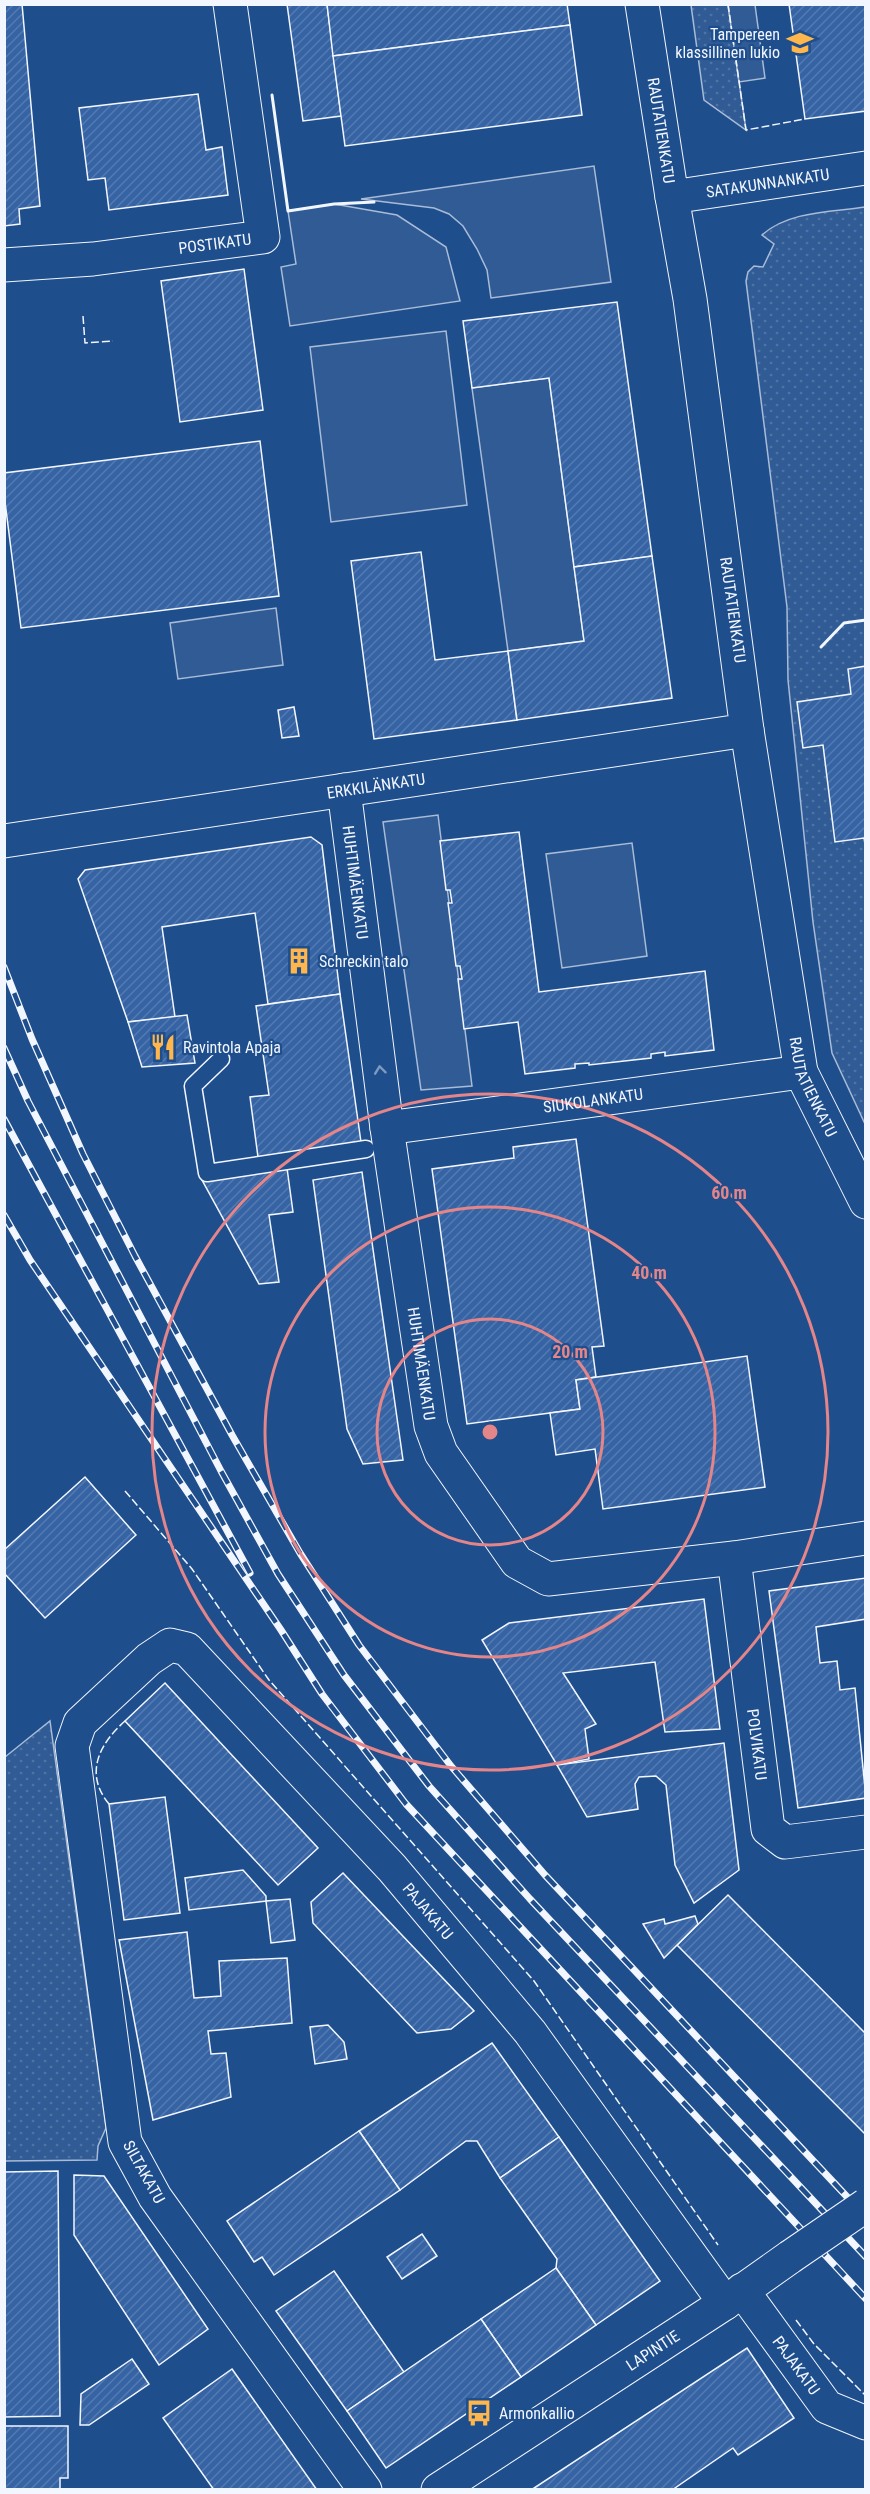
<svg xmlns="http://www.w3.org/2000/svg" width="870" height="2494" font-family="'Roboto Condensed',sans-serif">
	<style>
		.grass { fill: url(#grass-dots); stroke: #a8bbd7; stroke-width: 1.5 }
		.built { fill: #305b95; stroke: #a8bbd7; stroke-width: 1.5 }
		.building { fill: url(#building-hatch); stroke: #f2f6ff; stroke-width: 1.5 }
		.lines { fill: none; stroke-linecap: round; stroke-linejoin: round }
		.service-casing { stroke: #f2f6ff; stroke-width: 19 }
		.minor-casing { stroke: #f2f6ff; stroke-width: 35 }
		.tertiary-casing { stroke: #f2f6ff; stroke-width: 35 }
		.secondary-casing { stroke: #f2f6ff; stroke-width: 35 }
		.service { stroke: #1f4e8c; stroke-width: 16 }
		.minor { stroke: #1f4e8c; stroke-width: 33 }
		.tertiary { stroke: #1f4e8c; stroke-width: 33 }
		.secondary { stroke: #1f4e8c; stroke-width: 33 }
		.rail-casing { stroke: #f2f6ff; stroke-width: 7 }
		.rail { stroke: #1f4e8c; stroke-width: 4.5; stroke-dasharray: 14; stroke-linecap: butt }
		.secondary-bridge-casing { stroke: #f2f6ff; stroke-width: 35; stroke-linecap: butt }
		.secondary-bridge { stroke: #1f4e8c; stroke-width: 33 }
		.fence { stroke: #f2f6ff; stroke-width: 1.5; stroke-dasharray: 8 3; stroke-linecap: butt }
		.wall { stroke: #f2f6ff; stroke-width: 3 }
		.oneway { stroke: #7e9ac0 }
		.ring { fill: none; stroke: #e38589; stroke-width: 3 }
		.labels { text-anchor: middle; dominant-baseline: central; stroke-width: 4.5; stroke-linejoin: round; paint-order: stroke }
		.poi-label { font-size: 16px; fill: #f2f6ff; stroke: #1f4e8c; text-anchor: start }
		.street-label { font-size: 16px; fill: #f2f6ff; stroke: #1f4e8c }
		.centre { fill: #e38589; stroke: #1f4e8c; stroke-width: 3 }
		.ring-label { font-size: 18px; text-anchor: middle; font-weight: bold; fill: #e38589; stroke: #1f4e8c; stroke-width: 4.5; stroke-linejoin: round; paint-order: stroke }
	</style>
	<defs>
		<pattern id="grass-dots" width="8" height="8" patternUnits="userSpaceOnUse" patternTransform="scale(1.5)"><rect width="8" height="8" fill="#305b95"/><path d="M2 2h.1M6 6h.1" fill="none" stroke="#4e73a5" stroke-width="1.8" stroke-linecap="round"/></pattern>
		<pattern id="building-hatch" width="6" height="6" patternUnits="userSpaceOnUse" patternTransform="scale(1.5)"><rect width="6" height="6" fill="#3563a3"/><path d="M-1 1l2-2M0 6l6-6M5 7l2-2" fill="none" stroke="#537ab1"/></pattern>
	</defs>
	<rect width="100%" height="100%" fill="#1f4e8c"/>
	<g class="grass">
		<path d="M 691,5 L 728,5 L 746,130 L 704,100 Z"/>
		<path d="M 865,207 L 865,1124 L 832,1053 L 813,922 L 788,680 L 787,607 L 746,281 L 748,272 L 754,266 L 763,267 L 774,244 L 762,235 C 788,211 832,212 865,207 Z"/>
		<path d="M 50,1721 L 106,2128 L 98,2146 L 97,2160 L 5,2161 L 5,1757 Z"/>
	</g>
	<g class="built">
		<path d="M 728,5 L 755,5 L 765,78 L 739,82 Z"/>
		<path d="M 594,166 L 611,282 L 491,298 L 487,270 L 477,249 L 463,226 L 449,214 L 434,208 L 361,199 Z"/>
		<path d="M 334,204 L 397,215 L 446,247 L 460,301 L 290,326 L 281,267 L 296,264 L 288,211 Z"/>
		<path d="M 446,331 L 467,505 L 331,522 L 310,347 Z"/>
		<path d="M 549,378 L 584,641 L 508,651 L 472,388 Z"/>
		<path d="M 276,608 L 283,665 L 178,679 L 170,623 Z"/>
		<path d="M 438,815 L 472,1086 L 421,1090 L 383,822 Z"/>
		<path d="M 632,843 L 647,956 L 562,968 L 546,854 Z"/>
	</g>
	<g class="building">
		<path d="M 4,4 L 22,4 L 40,206 L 19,209 L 20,224 L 4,226 Z"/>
		<path d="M 287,4 L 327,4 L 341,116 L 303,121 Z"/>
		<path d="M 327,4 L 567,4 L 570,25 L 333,56 Z"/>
		<path d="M 789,4 L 866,4 L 866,111 L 805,119 Z"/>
		<path d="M 570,25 L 582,115 L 345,146 L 333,56 Z"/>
		<path d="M 198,94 L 206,150 L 222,147 L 228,195 L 109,210 L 105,178 L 88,180 L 79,108 Z"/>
		<path d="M 244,269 L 263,410 L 180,422 L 161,281 Z"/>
		<path d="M 617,302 L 652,556 L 574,567 L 549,378 L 472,388 L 463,321 Z"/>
		<path d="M 260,441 L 279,596 L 21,628 L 4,494 L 4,473 Z"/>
		<path d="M 421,552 L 435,660 L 508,651 L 517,720 L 374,739 L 351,561 Z"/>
		<path d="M 652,556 L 672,698 L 517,720 L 508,651 L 584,641 L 574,567 Z"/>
		<path d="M 866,666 L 866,851 L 864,838 L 835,842 L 823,745 L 803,748 L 797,702 L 851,694 L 848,669 Z"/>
		<path d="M 294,707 L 299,736 L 282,738 L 278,710 Z"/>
		<path d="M 519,832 L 539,992 L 705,971 L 714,1050 L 665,1056 L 665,1052 L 651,1054 L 651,1058 L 589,1065 L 589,1063 L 575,1064 L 575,1068 L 525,1074 L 518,1022 L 464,1029 L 458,979 L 462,979 L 460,966 L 456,966 L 448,903 L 452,903 L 450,890 L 446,890 L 440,841 Z"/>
		<path d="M 311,837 L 322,845 L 340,994 L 268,1004 L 255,913 L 162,927 L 175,1017 L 128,1022 L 78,879 L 85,870 Z"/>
		<path d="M 340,994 L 361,1142 L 258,1157 L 250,1097 L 269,1095 L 256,1006 Z"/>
		<path d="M 187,1015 L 195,1063 L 142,1067 L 128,1022 Z"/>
		<path d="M 576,1139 L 604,1346 L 592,1347 L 596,1377 L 576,1380 L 580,1409 L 467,1424 L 432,1169 L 514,1158 L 513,1147 Z"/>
		<path d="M 287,1168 L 293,1212 L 269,1215 L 279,1282 L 259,1284 L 202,1180 Z"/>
		<path d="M 362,1172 L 403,1460 L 363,1464 L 347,1429 L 313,1180 Z"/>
		<path d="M 747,1356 L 765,1487 L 603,1509 L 595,1449 L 556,1455 L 550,1413 L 580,1409 L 576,1380 Z"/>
		<path d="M 85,1477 L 136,1535 L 45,1618 L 4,1573 L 4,1550 Z"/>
		<path d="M 866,1578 L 866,1619 L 816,1627 L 820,1663 L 837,1661 L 840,1690 L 855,1688 L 866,1798 L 798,1808 L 769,1591 Z"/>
		<path d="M 704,1599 L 720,1729 L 665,1732 L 655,1662 L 563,1673 L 596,1724 L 585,1729 L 589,1759 L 557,1765 L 482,1640 L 509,1623 Z"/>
		<path d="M 165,1683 L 318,1848 L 278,1885 L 125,1721 Z"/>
		<path d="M 724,1743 L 739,1870 L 694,1903 L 675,1865 L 666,1785 L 656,1776 L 639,1777 L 635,1784 L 638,1809 L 587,1817 L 557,1765 Z"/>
		<path d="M 165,1797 L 180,1913 L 124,1920 L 109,1804 Z"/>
		<path d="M 243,1870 L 266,1896 L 266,1901 L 189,1910 L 185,1878 Z"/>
		<path d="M 343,1873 L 474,2011 L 451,2029 L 417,2033 L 313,1923 L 311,1902 Z"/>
		<path d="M 728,1895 L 866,2034 L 866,2135 L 677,1945 Z"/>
		<path d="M 290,1899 L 295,1940 L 271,1943 L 266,1901 Z"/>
		<path d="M 695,1916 L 698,1924 L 664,1958 L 643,1924 L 664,1919 L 665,1924 Z"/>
		<path d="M 187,1932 L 194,1998 L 221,1996 L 219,1961 L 287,1958 L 292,2023 L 208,2031 L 211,2054 L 226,2053 L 231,2097 L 153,2120 L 119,1940 Z"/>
		<path d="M 328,2025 L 344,2042 L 347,2059 L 315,2064 L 310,2027 Z"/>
		<path d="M 492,2043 L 559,2137 L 500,2178 L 477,2141 L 466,2141 L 400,2190 L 359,2131 Z"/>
		<path d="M 359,2131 L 400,2190 L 274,2275 L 262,2257 L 254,2262 L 227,2221 Z"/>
		<path d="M 559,2137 L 660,2281 L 596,2325 L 556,2268 L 557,2259 L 500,2178 Z"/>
		<path d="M 58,2171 L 60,2416 L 4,2417 L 4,2172 Z"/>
		<path d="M 74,2175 L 104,2176 L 208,2329 L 159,2365 L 74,2235 Z"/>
		<path d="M 422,2234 L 437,2256 L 402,2279 L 387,2257 Z"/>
		<path d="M 556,2268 L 596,2325 L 521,2377 L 481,2319 Z"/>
		<path d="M 334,2271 L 404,2372 L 347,2411 L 276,2311 Z"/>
		<path d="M 481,2319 L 521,2377 L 386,2468 L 347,2411 Z"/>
		<path d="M 747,2348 L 794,2418 L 738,2455 L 733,2448 L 672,2490 L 531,2490 Z"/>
		<path d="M 132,2359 L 149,2384 L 89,2425 L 80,2425 L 81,2394 Z"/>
		<path d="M 232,2369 L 317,2490 L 214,2490 L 163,2418 Z"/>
		<path d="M 4,2426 L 68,2426 L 68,2478 L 60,2478 L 60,2490 L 4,2490 Z"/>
	</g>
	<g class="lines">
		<g class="service-casing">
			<path id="service" d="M 221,1059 L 193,1086 L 207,1173 L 366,1149"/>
		</g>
		<g class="minor-casing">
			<g id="minor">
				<path id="s1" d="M 4,265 L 93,259 L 263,237 L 230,4"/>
				<path id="s2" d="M 747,730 L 801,1072 L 866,1202"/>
				<path id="s3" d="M 344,790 L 387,1128 L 431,1426 L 441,1453 L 517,1562 L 548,1579 L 734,1558 L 866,1538"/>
				<path id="s4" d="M 387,1128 L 801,1072"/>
				<path id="s5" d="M 734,1558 L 768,1829 L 785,1842 L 866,1832"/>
				<path id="s6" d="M 742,2290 L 827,2407 L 866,2423"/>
				<path id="s7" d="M 365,2490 L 155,2197 L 125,2142 L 72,1746 L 80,1723 L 149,1659 L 170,1645 L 187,1649 L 392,1868 L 530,2032 L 725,2303"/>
			</g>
		</g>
		<g class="tertiary-casing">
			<g id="tertiary">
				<path id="s8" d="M 4,841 L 747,730 L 690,299 L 672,197"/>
			</g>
		</g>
		<g class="secondary-casing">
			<g id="secondary">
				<path id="s9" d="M 642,4 L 672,197 L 866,168"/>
				<path id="s10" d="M 438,2490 L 725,2303 L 790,2257"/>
			</g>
		</g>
		<use href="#service" class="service"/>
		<use href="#minor" class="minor"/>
		<use href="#tertiary" class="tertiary"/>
		<use href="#secondary" class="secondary"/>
		<g class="rail-casing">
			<g id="rail">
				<path d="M 4,967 L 32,1039 L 83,1154 L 135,1256 L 232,1435 L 300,1553 L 359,1645 L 451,1766 L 545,1875 L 866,2217"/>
				<path d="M 4,1048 L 28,1101 L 221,1471 L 278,1574 L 344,1675 L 429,1786 L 530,1899 L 866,2257"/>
				<path d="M 4,1119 L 250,1573"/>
				<path d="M 4,1215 L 30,1260 L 281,1630 L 322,1694 L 406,1804 L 866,2299"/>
			</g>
		</g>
		<use href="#rail" class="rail"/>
		<g class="secondary-bridge-casing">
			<path id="secondary-bridge" d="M 790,2257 L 866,2205"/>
		</g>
		<use href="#secondary-bridge" class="secondary-bridge"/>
		<g class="fence">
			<path d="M 728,4 L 746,130 L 805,119"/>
			<path d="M 83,316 L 85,343 L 113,341"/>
			<path d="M 125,1491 L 192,1569 L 269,1680 L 534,1981 L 718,2245"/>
			<path d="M 109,1804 C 84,1774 99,1744 125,1721"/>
			<path d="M 796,2320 L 814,2344 L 866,2396"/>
			<path d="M 772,2489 L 776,2490"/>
		</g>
		<g class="wall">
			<path d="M 272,95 L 288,211 L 334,204 L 374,202"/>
			<path d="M 821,647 L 844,623 L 866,620"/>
		</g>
	</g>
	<defs><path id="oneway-chevron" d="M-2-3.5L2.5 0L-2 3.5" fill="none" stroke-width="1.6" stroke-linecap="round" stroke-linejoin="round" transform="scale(1.5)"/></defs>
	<use class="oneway" href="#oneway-chevron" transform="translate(380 1070) rotate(-97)"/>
	<g class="ring">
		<circle cx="490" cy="1432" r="113"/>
		<circle cx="490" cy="1432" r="225"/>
		<circle cx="490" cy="1432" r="338"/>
	</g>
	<defs>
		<g id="school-bare" transform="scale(2.07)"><path d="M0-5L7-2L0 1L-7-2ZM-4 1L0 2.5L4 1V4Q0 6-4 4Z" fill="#ffb74d" stroke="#1f4e8c" stroke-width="2.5" paint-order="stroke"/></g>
		<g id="building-bare" transform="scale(2.07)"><path d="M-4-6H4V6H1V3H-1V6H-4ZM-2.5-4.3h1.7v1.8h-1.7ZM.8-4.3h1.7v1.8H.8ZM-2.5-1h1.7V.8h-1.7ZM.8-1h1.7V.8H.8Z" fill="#ffb74d" stroke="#1f4e8c" stroke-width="2.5" paint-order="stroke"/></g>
		<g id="restaurant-bare" transform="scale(2.07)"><path d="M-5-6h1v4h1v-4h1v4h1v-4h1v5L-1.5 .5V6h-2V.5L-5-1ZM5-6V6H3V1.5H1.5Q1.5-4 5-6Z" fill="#ffb74d" stroke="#1f4e8c" stroke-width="2.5" paint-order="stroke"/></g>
		<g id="bus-bare" transform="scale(2.07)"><path d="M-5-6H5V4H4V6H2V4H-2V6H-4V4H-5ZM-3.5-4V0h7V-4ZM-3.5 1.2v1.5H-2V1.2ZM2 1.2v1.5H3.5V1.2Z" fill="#ffb74d" stroke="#1f4e8c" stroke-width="2.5" paint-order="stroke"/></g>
	</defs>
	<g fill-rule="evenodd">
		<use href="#school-bare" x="800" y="43"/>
		<use href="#building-bare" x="299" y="961"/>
		<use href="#restaurant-bare" x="163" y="1047"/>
		<use href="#bus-bare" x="479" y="2413"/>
	</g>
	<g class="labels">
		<g class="poi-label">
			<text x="780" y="34" text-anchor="end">Tampereen<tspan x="780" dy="18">klassillinen lukio</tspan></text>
			<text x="319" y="961">Schreckin talo</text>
			<text x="183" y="1047">Ravintola Apaja</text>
			<text x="499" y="2413">Armonkallio</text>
		</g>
		<g class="street-label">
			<text stroke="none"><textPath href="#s9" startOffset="128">RAUTATIENKATU</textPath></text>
			<text stroke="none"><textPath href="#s9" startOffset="292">SATAKUNNANKATU</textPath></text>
			<text stroke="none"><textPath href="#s1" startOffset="212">POSTIKATU</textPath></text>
			<text transform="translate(733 610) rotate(82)">RAUTATIENKATU</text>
			<text stroke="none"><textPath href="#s8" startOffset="376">ERKKILÄNKATU</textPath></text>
			<text stroke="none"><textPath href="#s3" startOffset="93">HUHTIMÄENKATU</textPath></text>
			<text stroke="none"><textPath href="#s2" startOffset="364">RAUTATIENKATU</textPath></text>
			<text stroke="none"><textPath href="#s4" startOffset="208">SIUKOLANKATU</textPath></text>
			<text stroke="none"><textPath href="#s3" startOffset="579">HUHTIMÄENKATU</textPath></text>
			<text stroke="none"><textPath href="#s5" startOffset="188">POLVIKATU</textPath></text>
			<text stroke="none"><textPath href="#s7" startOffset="1340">PAJAKATU</textPath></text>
			<text transform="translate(144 2172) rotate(61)">SILTAKATU</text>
			<text stroke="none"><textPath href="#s10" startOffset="256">LAPINTIE</textPath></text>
			<text stroke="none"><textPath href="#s6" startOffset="93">PAJAKATU</textPath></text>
		</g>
	</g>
	<circle cx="490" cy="1432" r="9" class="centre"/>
	<g class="ring-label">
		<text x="729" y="1199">60 m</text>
		<text x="649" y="1279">40 m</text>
		<text x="570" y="1358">20 m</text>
	</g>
	<rect width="870" height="2494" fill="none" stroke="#f2f6ff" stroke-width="12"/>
</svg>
